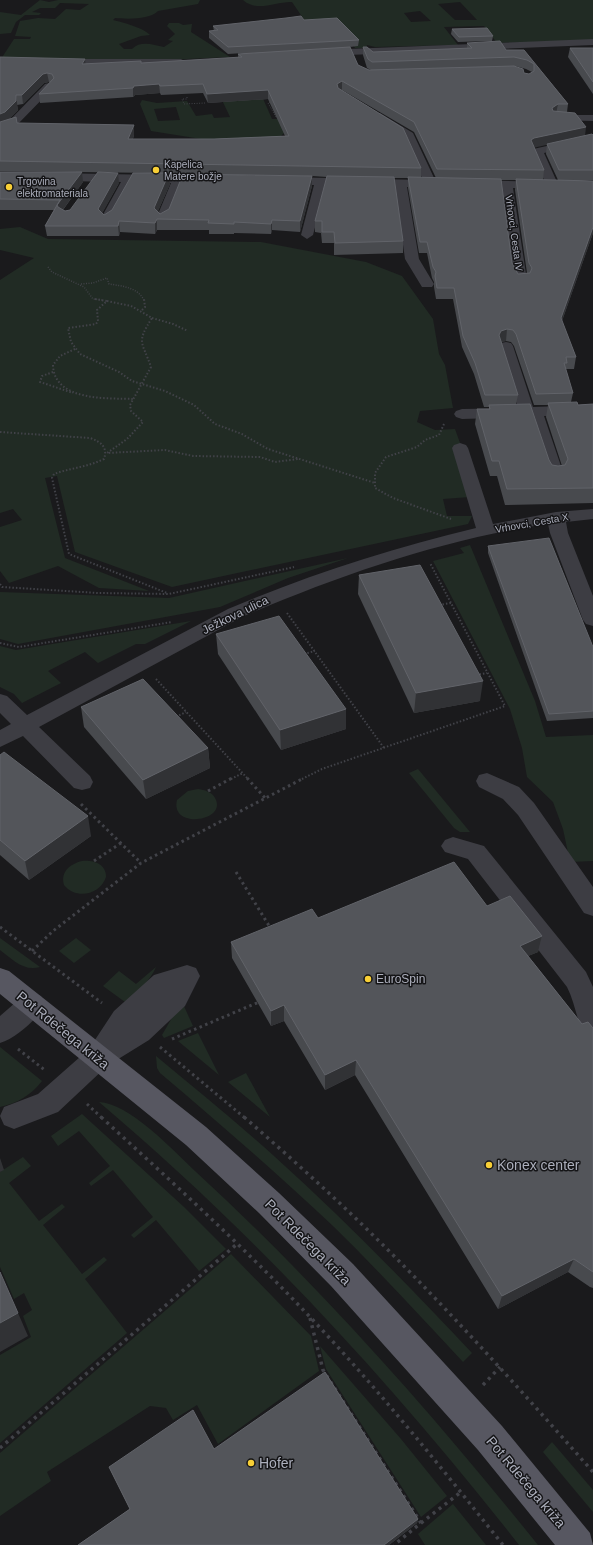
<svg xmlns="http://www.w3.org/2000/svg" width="593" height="1545" font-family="Helvetica,sans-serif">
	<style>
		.green { fill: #212b24; fill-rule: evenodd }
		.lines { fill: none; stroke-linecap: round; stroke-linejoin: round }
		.path-far4 { stroke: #414248; stroke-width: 1; stroke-dasharray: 1 1.5; stroke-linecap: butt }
		.path-far3 { stroke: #414248; stroke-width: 1.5; stroke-dasharray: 1 1.5; stroke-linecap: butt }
		.path-far2 { stroke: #414248; stroke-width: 2; stroke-dasharray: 1.5 2; stroke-linecap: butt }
		.path-far1 { stroke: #414248; stroke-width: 3; stroke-dasharray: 2.5 3.5; stroke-linecap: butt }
		.path { stroke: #414248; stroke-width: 3.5; stroke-dasharray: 3 4.5; stroke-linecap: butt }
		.minor { fill: #3d3d43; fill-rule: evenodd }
		.major { fill: #575761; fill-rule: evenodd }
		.wall { fill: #484a4e; fill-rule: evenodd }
		.shaded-wall { fill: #313235 }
		.building { fill: #53555a; stroke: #616369 }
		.poi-dot { fill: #f8cf36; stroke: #151517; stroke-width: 1.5 }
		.labels { text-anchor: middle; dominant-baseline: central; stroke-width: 3; stroke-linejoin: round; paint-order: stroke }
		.far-poi-label { font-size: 10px; fill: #acafbc; stroke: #151517; text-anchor: start }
		.far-street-label { font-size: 10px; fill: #acafbc; stroke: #151517 }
		.street-label { font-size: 12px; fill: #acafbc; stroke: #151517 }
		.poi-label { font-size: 12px; fill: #acafbc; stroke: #151517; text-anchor: start }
		.near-street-label { font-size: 14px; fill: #acafbc; stroke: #151517 }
		.near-poi-label { font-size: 14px; fill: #acafbc; stroke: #151517; text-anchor: start }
	</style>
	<rect width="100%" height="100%" fill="#1a1a1c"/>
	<g class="green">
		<path d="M 40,0 L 49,2 L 58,0 L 200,0 L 198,4 L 158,11 C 150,20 126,19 115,18 L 113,20 C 122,22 144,28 150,35 L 141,36 L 119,44 L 124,49 L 132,49 C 141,40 153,45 164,47 L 173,41 L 168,40 L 175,34 L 167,26 L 169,23 L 179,23 L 183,25 L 192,24 L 191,32 L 230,57 L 165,60 L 1,59 L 14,39 L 30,39 L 31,37 L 15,36 L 20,21 L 38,18 L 55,19 L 66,9 L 80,10 L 89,4 L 60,3 L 55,8 L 40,8 L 32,12 L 41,13 L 39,15 L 25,15 L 16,22 L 11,33 L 0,34 L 0,12 L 21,15 Z"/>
		<path d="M 243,0 L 593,0 L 593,40 L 497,43 L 484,26 L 444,27 L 458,45 L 375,47 L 367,45 L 366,48 L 355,48 L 339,23 L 307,24 L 292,2 C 277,1 257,13 243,0 ZM 460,2 L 477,20 L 455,20 L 438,4 ZM 420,11 L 431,21 L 411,22 L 404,13 Z"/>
		<path d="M 261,94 L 272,119 L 298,119 L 278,139 L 220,142 L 151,131 L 140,104 L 142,100 L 157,103 L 187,101 L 196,116 L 212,114 L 214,118 L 230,117 L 221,98 ZM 176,107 L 180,120 L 158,121 L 154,109 Z"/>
		<path d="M 20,227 L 48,239 L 261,242 L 366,262 L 402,276 L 433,319 L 439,354 L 445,365 L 453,408 L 420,411 L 417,422 L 435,430 L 455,429 L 468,465 L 470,497 L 443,499 L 447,516 L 472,516 L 468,524 L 172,587 L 75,552 L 57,476 L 45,478 L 65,558 L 149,591 L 99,588 L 58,566 L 9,583 L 0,571 L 0,527 L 22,520 L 13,509 L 0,513 L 0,280 L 34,258 L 0,250 L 0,229 Z"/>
		<path d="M 470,545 L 535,701 L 546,737 L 593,735 L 593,861 L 570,862 L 563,829 L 553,802 L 527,777 L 522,748 L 510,709 L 433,561 L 464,553 L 460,548 Z"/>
		<path d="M 348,558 L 288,578 L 220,607 L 18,644 L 0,639 L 0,592 L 169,598 Z"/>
		<path d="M 191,621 L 145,644 L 136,644 L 98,663 L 85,652 L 48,671 L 61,683 L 22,703 L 14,694 L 0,687 L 0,646 L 16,650 Z"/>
		<path d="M 418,769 L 470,832 L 460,832 L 454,828 L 409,773 Z"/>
		<path d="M 198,789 C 205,790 213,792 216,800 C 225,822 170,829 177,800 L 188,791 Z"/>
		<path d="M 82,861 C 94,860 106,864 106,877 C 100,895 76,900 64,885 C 60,872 70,864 82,861 Z"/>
		<path d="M 0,938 L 40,967 C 24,972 12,959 0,950 Z"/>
		<path d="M 76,938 L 91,950 L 74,963 L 59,951 Z"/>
		<path d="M 156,967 C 150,981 137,993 125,1002 L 103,986 L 119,971 L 136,984 Z"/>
		<path d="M 183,1004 L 193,1026 L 164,1038 L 162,1035 L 173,1016 Z"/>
		<path d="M 198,1033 L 219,1075 L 178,1041 Z"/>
		<path d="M 0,1047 L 42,1081 C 31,1095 18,1103 0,1107 Z"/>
		<path d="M 156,1056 C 196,1089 236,1122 274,1156 C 343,1218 408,1285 472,1353 L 463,1362 C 420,1316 378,1270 333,1226 C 277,1173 219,1123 160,1073 L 157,1068 Z"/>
		<path d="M 246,1073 L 270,1117 L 228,1082 Z"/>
		<path d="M 99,1102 C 129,1103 173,1150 195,1171 C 320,1286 432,1413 538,1545 L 519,1545 C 393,1384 255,1234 99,1102 Z"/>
		<path d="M 82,1114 L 184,1207 L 226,1249 L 199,1271 L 156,1220 L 134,1238 L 131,1235 L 153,1217 L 113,1170 L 91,1186 L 89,1183 L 110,1166 L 79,1131 L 58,1146 L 51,1136 Z"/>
		<path d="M 23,1157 L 31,1166 L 9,1183 L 39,1221 L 62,1204 L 65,1207 L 43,1225 L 82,1274 L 104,1257 L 107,1260 L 85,1279 L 127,1333 L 0,1443 L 0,1355 L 31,1337 L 23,1316 L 32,1310 L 24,1293 L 14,1299 L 0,1267 L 0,1172 Z"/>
		<path d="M 231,1254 L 311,1336 L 319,1371 L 218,1444 L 197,1405 L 173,1420 L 166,1408 L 150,1406 L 47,1472 L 51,1481 L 0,1516 L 0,1453 Z"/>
		<path d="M 320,1346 L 401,1439 L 447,1496 L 421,1517 L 326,1369 Z"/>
		<path d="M 552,1442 L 593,1490 L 593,1512 L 543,1452 Z"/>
		<path d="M 453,1504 L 486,1545 L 425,1545 L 418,1534 Z"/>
	</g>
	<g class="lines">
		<g class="path-far4">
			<path d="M 187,97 L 187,99 L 182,99 L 184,104 L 205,103"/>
			<path d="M 270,102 L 268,103 L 276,117"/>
		</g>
		<g class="path-far3">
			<path d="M 48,267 L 52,272 L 84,287 L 93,299 L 102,300"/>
			<path d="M 81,284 L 93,283 L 107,278 L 109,284 C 122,286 137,287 144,300"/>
		</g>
		<g class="path-far2">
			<path d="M 95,299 L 107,301 L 97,310 L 98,321 L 96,324 L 68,328 L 71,342 L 80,354 L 119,372 L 132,381 L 165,391 L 194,405 L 215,424 L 242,434 L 268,449 L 375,483"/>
			<path d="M 107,301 L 131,306 L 152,318 C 136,343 142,341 151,367 L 130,405 L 131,411 L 143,422 L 127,439 L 107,453 L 165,450 L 193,456 L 260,457 L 275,462 L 298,459"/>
			<path d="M 142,310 L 145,307 L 144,299"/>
			<path d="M 152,318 L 173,324 L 188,331"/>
			<path d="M 75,349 L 60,356 L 53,365 C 54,402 109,398 134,399"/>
			<path d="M 53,372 L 42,376 L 40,382 L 73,393"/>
			<path d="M 444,424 L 439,435 L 425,440 L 417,447 L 386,457 L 375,473 L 375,488 L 393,498 L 451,519"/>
			<path d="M 0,432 L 90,438 C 101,442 108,447 104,459 C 88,467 70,468 54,474 L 52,478 L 69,554 L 167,593"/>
			<path d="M 0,584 L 2,587 L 98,593 L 169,594 L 294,567"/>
			<path d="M 439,605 L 451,603"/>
			<path d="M 287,613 L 384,748"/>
			<path d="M 0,643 L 19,647 L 172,622"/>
			<path d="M 304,654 L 315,651"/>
			<path d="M 476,675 L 487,673"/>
			<path d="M 156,679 L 248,779"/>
			<path d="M 176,717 L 186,712"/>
			<path d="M 231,779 L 243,773"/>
			<path d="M 302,779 L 322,769 L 505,706 L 430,563"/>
		</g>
		<g class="path-far1">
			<path d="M 247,778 L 266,799"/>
			<path d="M 208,791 L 232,778"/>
			<path d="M 81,804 L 141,863"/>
			<path d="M 94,861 L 121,843"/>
			<path d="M 236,872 L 271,929"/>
			<path d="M 0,927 L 102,1003"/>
			<path d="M 32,951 L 53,931 L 141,863 L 304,778"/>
			<path d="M 172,1039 L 259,1002"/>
			<path d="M 160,1047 L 245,1118"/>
			<path d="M 18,1049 L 46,1071"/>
			<path d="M 87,1104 L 102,1118"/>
		</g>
		<g class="path">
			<path d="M 101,1117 C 172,1182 244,1247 310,1317 C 378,1389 441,1467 503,1545"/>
			<path d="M 244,1117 C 292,1159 340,1202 386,1248 C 458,1320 526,1396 593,1472"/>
			<path d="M 310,1318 L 323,1370 L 421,1523 L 394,1545"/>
			<path d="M 483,1385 L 500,1367"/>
			<path d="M 0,1448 L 237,1244"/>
			<path d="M 421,1523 L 461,1492"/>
		</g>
		<g class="minor">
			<path d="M 593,39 L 593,45 L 323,56 L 318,53 L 323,50 Z"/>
			<path d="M 0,59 L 181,59 L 186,62 L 181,65 L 0,65 Z"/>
			<path d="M 49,83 L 53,84 L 54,86 L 53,88 L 15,127 L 0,131 L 0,125 L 7,123 L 45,84 Z"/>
			<path d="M 380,113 L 413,133 L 435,180 L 443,181 L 445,184 L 439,188 L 407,187 L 419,259 L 434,284 L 432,287 L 422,287 L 405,259 L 395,187 L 326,185 L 313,235 L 307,239 L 301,235 L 314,185 L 283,185 L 277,181 L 283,177 L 423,180 L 404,137 L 376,118 L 375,116 L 376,114 Z"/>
			<path d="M 557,115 L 593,115 L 593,121 L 553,120 L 552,118 Z"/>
			<path d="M 593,136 L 593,142 L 544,153 L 557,182 L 593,182 L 593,190 L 513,188 L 526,274 L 529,280 L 527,283 L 517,283 L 512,274 L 501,188 L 471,188 L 465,184 L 471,180 L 545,182 L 531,151 L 533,149 Z"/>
			<path d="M 0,172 L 211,176 L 217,180 L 211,184 L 183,183 L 168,219 L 162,223 L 156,219 L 171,183 L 133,182 L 112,220 L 106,224 L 100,220 L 121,182 L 0,180 Z"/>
			<path d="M 506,342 L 511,343 L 513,346 L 533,407 L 593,405 L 593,415 L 544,416 L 564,475 L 562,479 L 556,480 L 550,479 L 548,475 L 529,417 L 462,419 L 456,417 L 454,414 L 456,411 L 462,409 L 518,408 L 499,346 L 501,343 Z"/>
			<path d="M 460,443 L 466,445 L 468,448 L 493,524 L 556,512 L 593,509 L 593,519 L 566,522 L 568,533 L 593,596 L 593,626 L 586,624 L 583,620 L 550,533 L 548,524 C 446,538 337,576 242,617 L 39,727 L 90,776 L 93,782 L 90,788 L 82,790 L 74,788 L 23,736 L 0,747 L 0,730 L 11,724 L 0,713 L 0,694 L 7,696 L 27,715 L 228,609 C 308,575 392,548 476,528 L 452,448 L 454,445 Z"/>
			<path d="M 487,773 L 519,787 L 534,803 L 593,887 L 593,916 L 584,913 L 518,815 L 503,799 L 479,787 L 476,781 L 479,775 Z"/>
			<path d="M 453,837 L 484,846 L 586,972 L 593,987 L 593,1037 L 584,1034 C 576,1018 575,1003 567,987 L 468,859 L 445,852 L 441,846 L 445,840 Z"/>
			<path d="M 187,965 L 196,968 L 200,976 L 185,1006 L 149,1040 L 107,1066 L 58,1112 L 14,1129 L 4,1125 L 0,1116 L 4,1107 L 38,1094 L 89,1049 L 114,1011 L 154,975 Z"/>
			<path d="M 32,993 L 41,996 L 45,1004 C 37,1020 16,1038 0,1043 L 0,1016 L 23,996 Z"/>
		</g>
		<path class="major" d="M 0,968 L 9,971 L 206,1127 L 279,1193 L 353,1264 L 502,1426 L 590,1533 L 593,1545 L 555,1545 L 478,1450 L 331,1286 L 259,1213 L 186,1145 L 0,994 Z"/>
	</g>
	<g class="wall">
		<path d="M 304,20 L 359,40 L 358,46 L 350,47 L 358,65 L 369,70 L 371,70 L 367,68 L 363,55 L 363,47 L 373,52 L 467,49 L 467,43 L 506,50 L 524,50 L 568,104 L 567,112 L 585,136 L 593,135 L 593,180 L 575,180 L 593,181 L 593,233 L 562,321 L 576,357 L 574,369 L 566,369 L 566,370 L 573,393 L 571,402 L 578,405 L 593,404 L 593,503 L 505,505 L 497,476 L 490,476 L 475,424 L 477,409 L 489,409 L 489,407 L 484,407 L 474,374 L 462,347 L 453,299 L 436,299 L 434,287 L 434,282 L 432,278 L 427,253 L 419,253 L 408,188 L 408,178 L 394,178 L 403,241 L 403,253 L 334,255 L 334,243 L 322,243 L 321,233 L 315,232 L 315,221 L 327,177 L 312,176 L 312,186 L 300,232 L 272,230 L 271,234 L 234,233 L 234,234 L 209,234 L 209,230 L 157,230 L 155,234 L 120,232 L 119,236 L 47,236 L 45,226 L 54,210 L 0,210 L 0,172 L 83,182 L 63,210 L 65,211 L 70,210 L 119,183 L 102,213 L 104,215 L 112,210 L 156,173 L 0,171 L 0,57 L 86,64 L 141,63 L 238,58 L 238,54 L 244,53 L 228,54 L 209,38 L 209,31 L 214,31 L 213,26 ZM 515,66 L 526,69 L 532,72 L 529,74 L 524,73 ZM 49,82 L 50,82 L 39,94 L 40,103 L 133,97 L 135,95 L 160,93 L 161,95 L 203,93 L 208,103 L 268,99 L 285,136 L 214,139 L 133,139 L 134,135 L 17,123 L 16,117 L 8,120 L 18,110 L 17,105 L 23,104 L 44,83 ZM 342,90 L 414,132 L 436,178 L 421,178 L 421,168 ZM 547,144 L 546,154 L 558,180 L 543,180 L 544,170 L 534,147 ZM 169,174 L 310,176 L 160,214 L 158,211 L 170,184 ZM 501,180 L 516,180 L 515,190 L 527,273 L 518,274 L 512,263 ZM 506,341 L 511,342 L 514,346 L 534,405 L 548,405 L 546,417 L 562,466 L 558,466 L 552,465 L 516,404 L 518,395 L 501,342 Z"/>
		<path d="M 452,29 L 493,36 L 492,41 L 458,42 L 451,34 Z"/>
		<path d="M 570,48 L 593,48 L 593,94 L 568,57 Z"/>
		<path d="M 488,546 L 593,647 L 593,718 L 547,721 L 488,553 Z"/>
		<path d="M 359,575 L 480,701 L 414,713 L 358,594 Z"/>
		<path d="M 216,634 L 346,709 L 346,729 L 281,750 L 218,654 Z"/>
		<path d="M 81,707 L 208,748 L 210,768 L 146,799 L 84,727 Z"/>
		<path d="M 0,755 L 91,836 L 29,880 L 0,855 Z"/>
		<path d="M 487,906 L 542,936 L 538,952 L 528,956 L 582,1024 L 593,1028 L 593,1288 L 590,1287 L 568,1272 L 498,1309 L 355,1075 L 325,1090 L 284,1021 L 271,1026 L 232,958 L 231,942 L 318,918 Z"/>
		<path d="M 214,1449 L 418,1519 L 417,1523 L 389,1545 L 78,1545 L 130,1509 L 109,1467 Z"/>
	</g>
	<g class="shaded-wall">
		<path d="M 85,59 L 86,68 L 82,64 Z"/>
		<path d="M 47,73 L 49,82 L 44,83 L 23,104 L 22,95 L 43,74 Z"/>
		<path d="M 342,81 L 342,90 L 337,94 L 337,84 Z"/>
		<path d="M 159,84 L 160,93 L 135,95 L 133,97 L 133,88 L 134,86 Z"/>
		<path d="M 268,90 L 268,99 L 208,103 L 207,94 Z"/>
		<path d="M 16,95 L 18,110 L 6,122 L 0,124 L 0,114 Z"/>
		<path d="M 558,104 L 556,114 L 551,118 L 552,108 Z"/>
		<path d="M 134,125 L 134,135 L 129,149 L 128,139 Z"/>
		<path d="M 586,127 L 585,136 L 533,148 L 531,140 L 534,138 Z"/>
		<path d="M 82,172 L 83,182 L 59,215 L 57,205 Z"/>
		<path d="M 118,173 L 119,183 L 99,219 L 98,209 Z"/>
		<path d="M 169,173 L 170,184 L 155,218 L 154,208 Z"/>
		<path d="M 312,176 L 312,186 L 300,232 L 300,221 Z"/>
		<path d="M 157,219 L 157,230 L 155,234 L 155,223 Z"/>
		<path d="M 272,220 L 272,230 L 271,234 L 271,224 Z"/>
		<path d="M 119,221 L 120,232 L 119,236 L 118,226 Z"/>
		<path d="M 593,227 L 593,233 L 559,329 L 561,318 Z"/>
		<path d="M 507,329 L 506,341 L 500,342 L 499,335 L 501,331 Z"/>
		<path d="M 483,681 L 480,701 L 414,713 L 416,693 Z"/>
		<path d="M 346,709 L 346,729 L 281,750 L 280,730 Z"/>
		<path d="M 208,748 L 210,768 L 146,799 L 143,780 Z"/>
		<path d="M 88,816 L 91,836 L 29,880 L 25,861 Z"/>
		<path d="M 542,936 L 538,952 L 516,961 L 520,946 Z"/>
		<path d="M 284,1005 L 284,1021 L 271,1026 L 271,1011 Z"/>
		<path d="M 356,1060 L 355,1075 L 325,1090 L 325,1075 Z"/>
		<path d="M 0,1158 L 4,1170 L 0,1172 Z"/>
		<path d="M 574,1259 L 568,1272 L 498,1309 L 502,1296 Z"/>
		<path d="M 18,1313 L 28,1336 L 0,1352 L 0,1323 Z"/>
		<path d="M 418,1519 L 417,1523 L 389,1545 L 384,1545 Z"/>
	</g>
	<g class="building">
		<path d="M 301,16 L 304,20 L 337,18 L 359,40 L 228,47 L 209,31 L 218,30 L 213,26 L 286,18 Z"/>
		<path d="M 487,28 L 493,36 L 459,37 L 452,29 Z"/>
		<path d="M 500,41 L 506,50 L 524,50 L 568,104 L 558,104 L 552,108 L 553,111 L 575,113 L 586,127 L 534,138 L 531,140 L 544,170 L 437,169 L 414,122 L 342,81 L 337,84 L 338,88 L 403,128 L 421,168 L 0,161 L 0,122 L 16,117 L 17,123 L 134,125 L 128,139 L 214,139 L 289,136 L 268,90 L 207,94 L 203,84 L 160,86 L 159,84 L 134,86 L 133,88 L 39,94 L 54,78 L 52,74 L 47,73 L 43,74 L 22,95 L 16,95 L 16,101 L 5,112 L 0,114 L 0,57 L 85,59 L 82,64 L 141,61 L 141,63 L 242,57 L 238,54 L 350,47 L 358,65 L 369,70 L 514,66 L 523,69 L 524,73 L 529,74 L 534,71 L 534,64 L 527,60 L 514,57 L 372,62 L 368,59 L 363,47 L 367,47 L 373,52 L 472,48 L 467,43 Z"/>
		<path d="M 570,48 L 593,48 L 593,82 Z"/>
		<path d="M 592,134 L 593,135 L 593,170 L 559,170 L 547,144 Z"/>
		<path d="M 0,172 L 82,172 L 57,205 L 58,207 L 65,211 L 70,210 L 98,172 L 118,173 L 98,209 L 104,215 L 112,210 L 133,173 L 169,173 L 154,208 L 160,214 L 169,209 L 183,174 L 312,176 L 300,221 L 272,220 L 271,224 L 234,222 L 234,224 L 208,223 L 209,220 L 157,219 L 155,223 L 119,221 L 118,226 L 45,226 L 60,200 L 0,199 Z"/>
		<path d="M 327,176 L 394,177 L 403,241 L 335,243 L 334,232 L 322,232 L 322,221 L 315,221 Z"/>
		<path d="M 408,177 L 501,179 L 512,263 L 518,274 L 530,273 L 532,268 L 529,263 L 516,179 L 593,181 L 593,227 L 561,318 L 576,357 L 566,357 L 567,363 L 564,363 L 573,393 L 536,394 L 516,334 L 513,330 L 507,329 L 501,331 L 499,335 L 518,395 L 485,395 L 475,363 L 463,336 L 454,288 L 437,288 L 435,276 L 436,272 L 433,267 L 427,242 L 420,242 Z"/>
		<path d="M 577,402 L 578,405 L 593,404 L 593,488 L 507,489 L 499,461 L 492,461 L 477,409 L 490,409 L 489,405 L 530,404 L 549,460 L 552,465 L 558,466 L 565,465 L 568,459 L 548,403 Z"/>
		<path d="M 549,538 L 593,647 L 593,711 L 549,714 L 488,546 Z"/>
		<path d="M 420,565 L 483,681 L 416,693 L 359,575 Z"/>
		<path d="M 279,616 L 346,709 L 280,730 L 216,634 Z"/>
		<path d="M 143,679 L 208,748 L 143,780 L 81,707 Z"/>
		<path d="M 4,752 L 88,816 L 25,861 L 0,840 L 0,755 Z"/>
		<path d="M 454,862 L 487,906 L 510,896 L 542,936 L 520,946 L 582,1024 L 588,1022 L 593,1028 L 593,1272 L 574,1259 L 502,1296 L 356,1060 L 325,1075 L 284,1005 L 271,1011 L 231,942 L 312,909 L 318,918 Z"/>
		<path d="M 0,1272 L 18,1313 L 0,1323 Z"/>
		<path d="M 325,1372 L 418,1519 L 384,1545 L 78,1545 L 130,1509 L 109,1467 L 193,1410 L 214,1449 Z"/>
	</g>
	<g class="poi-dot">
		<circle cx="156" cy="170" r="4"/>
		<circle cx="9" cy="187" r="4"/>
		<circle cx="368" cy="979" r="4"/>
		<circle cx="489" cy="1165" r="4"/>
		<circle cx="251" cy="1463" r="4"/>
	</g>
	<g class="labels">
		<g class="far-poi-label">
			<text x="164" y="164">Kapelica<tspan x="164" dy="12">Matere božje</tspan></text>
			<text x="17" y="181">Trgovina<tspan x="17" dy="12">elektromateriala</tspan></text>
		</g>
		<g class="far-street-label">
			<text transform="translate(514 233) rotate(82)">Vrhovci, Cesta IV</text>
			<text transform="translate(532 523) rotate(-10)">Vrhovci, Cesta X</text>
		</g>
		<g class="street-label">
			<text transform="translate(235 615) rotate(-26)">Ježkova ulica</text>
		</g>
		<g class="poi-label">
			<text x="376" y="979">EuroSpin</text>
		</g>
		<g class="near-street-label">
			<text transform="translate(63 1030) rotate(39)">Pot Rdečega križa</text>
			<text transform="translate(308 1242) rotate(45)">Pot Rdečega križa</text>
			<text transform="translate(526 1482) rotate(50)">Pot Rdečega križa</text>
		</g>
		<g class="near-poi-label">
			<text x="497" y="1165">Konex center</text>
			<text x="259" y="1463">Hofer</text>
		</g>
	</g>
</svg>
